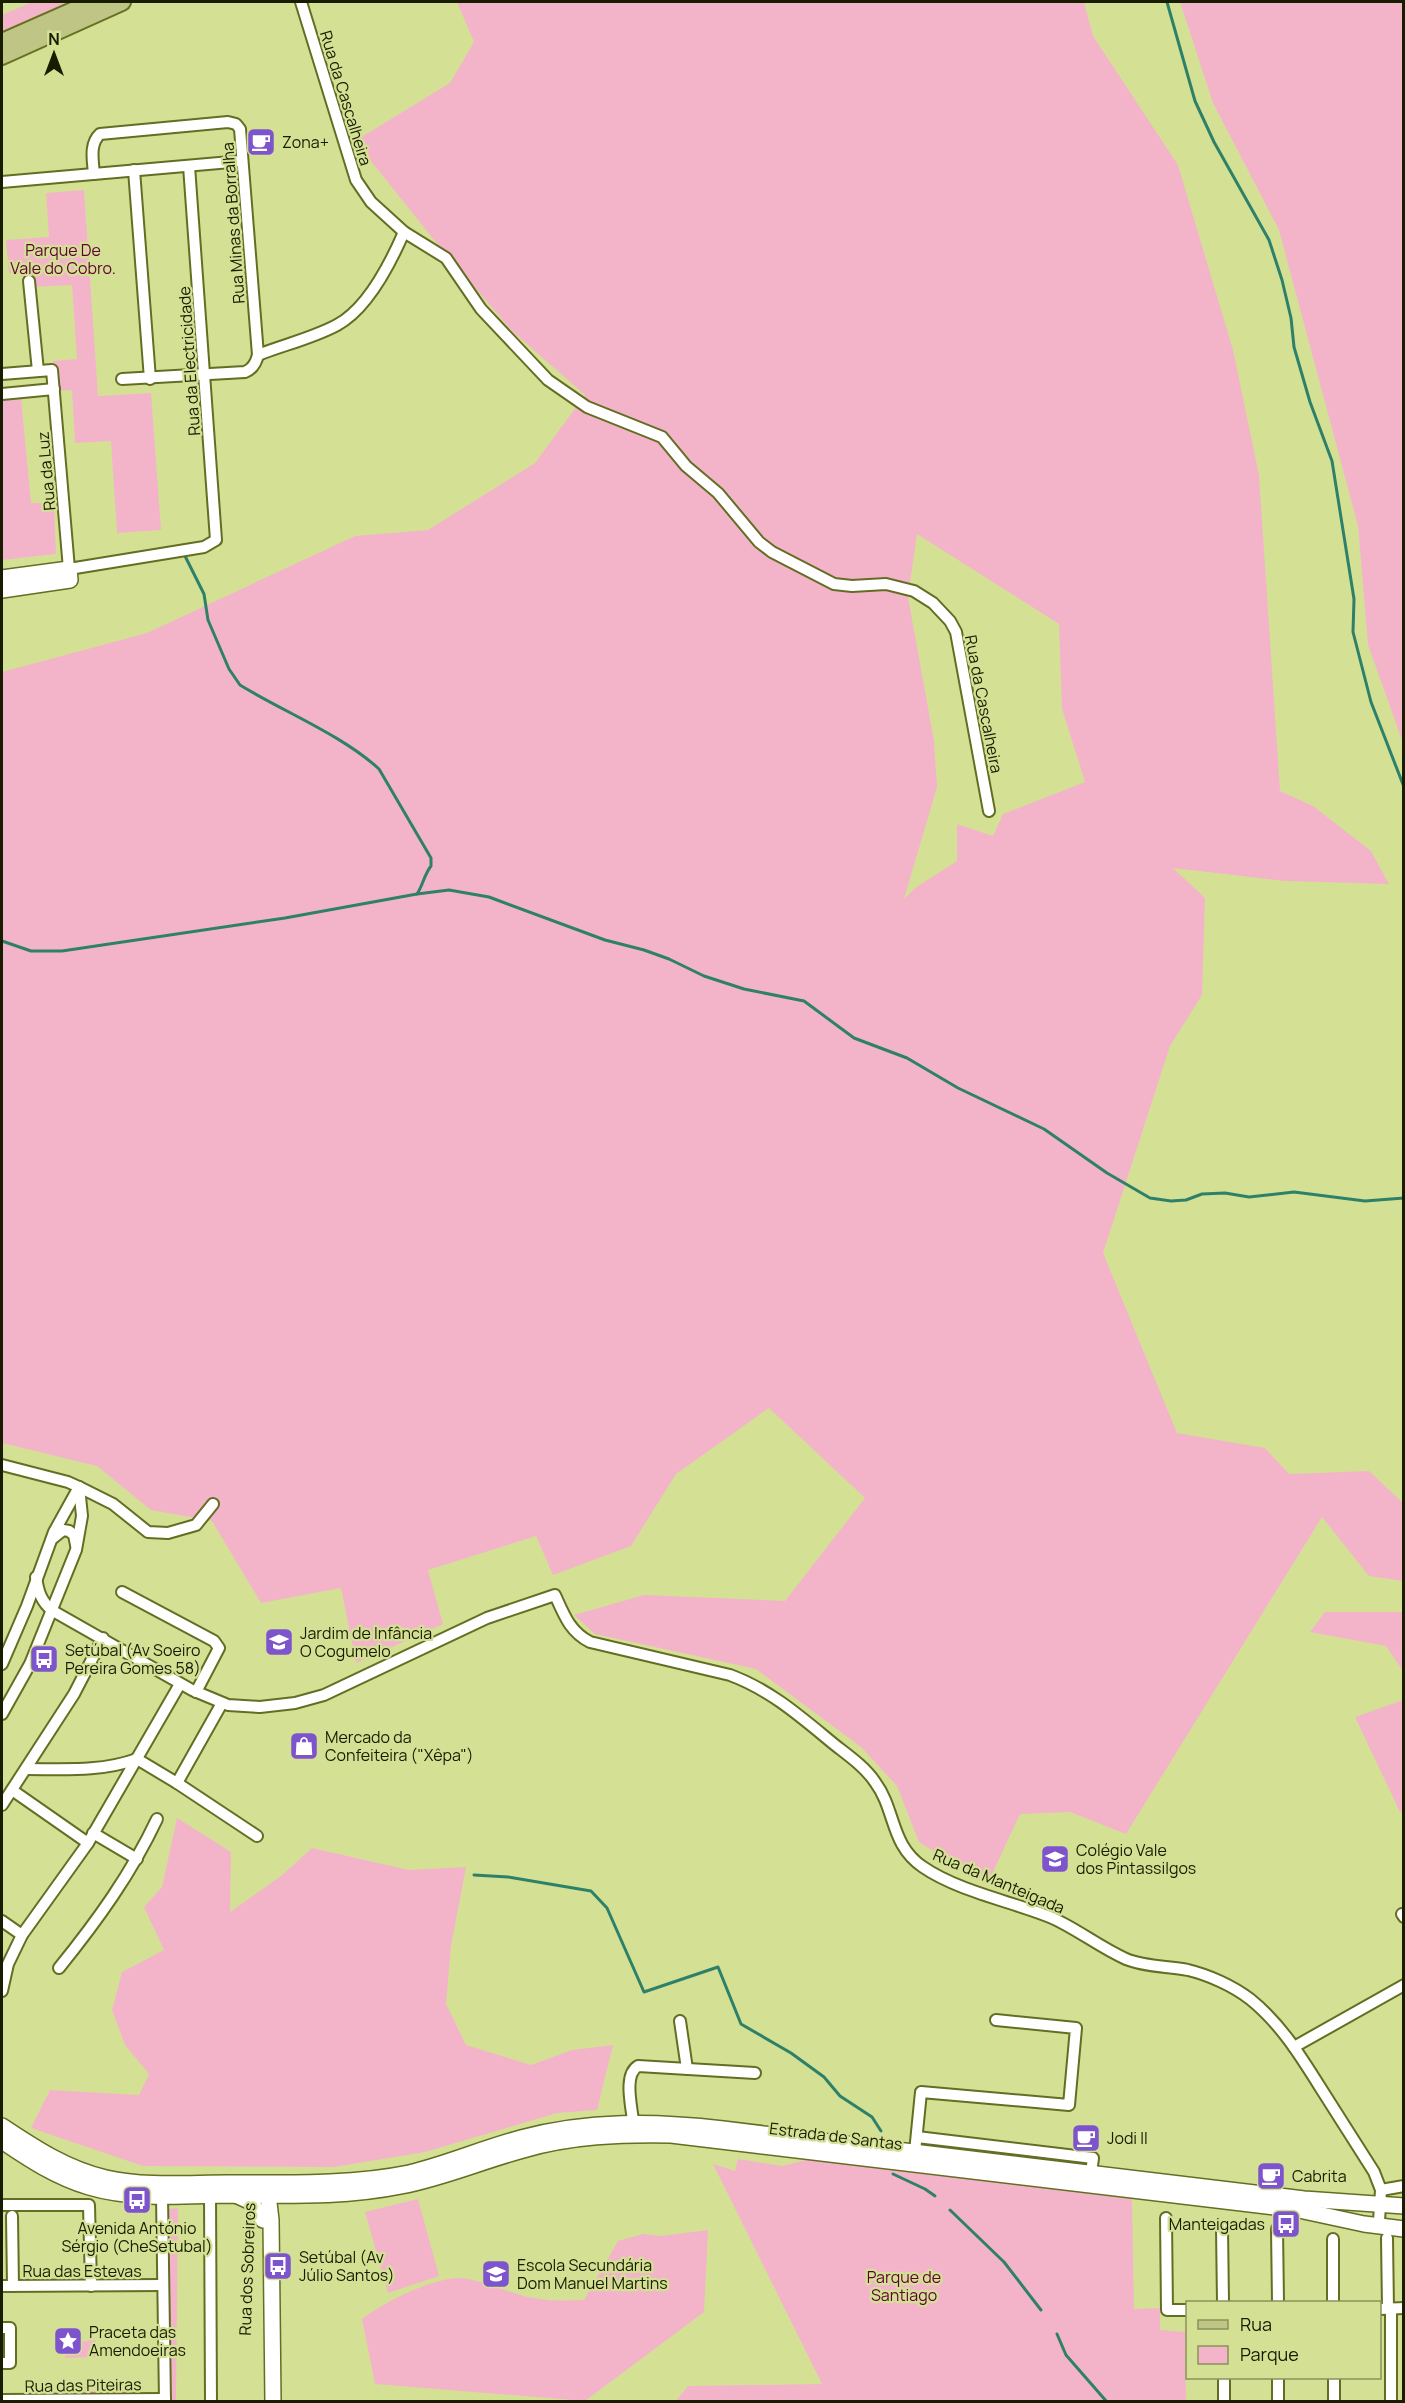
<svg xmlns="http://www.w3.org/2000/svg" width="1405" height="2403" font-family="Manrope,sans-serif">
	<style>
		.green { fill: #f3b4ca; fill-rule: evenodd }
		.lines { fill: none; stroke-linecap: round; stroke-linejoin: round }
		.stream { stroke: #2e8168; stroke-width: 3 }
		.street-casing { stroke: #646d22; stroke-width: 14 }
		.secondary-casing { stroke: #646d22; stroke-width: 18 }
		.primary-casing { stroke: #677121; stroke-width: 20 }
		.street { stroke: #fff; stroke-width: 10 }
		.secondary { stroke: #fff; stroke-width: 15 }
		.primary { stroke: #bec585; stroke-width: 16 }
		.labels { text-anchor: middle; dominant-baseline: central; stroke-width: 4.5; stroke-linejoin: round; paint-order: stroke }
		.street-label { font-size: 16px; fill: #181c00; stroke: #d4e195 }
		.poi-label { font-size: 16px; fill: #181c00; stroke: #d4e195; text-anchor: start }
		.park-label { font-size: 16px; fill: #620036; stroke: #d4e195 }
	</style>
	<rect width="100%" height="100%" fill="#d4e195"/>
	<g class="green">
		<path d="M 32,2 L 70,2 L 2,32 L 2,15 Z"/>
		<path d="M 457,2 L 1084,2 L 1093,36 L 1178,165 L 1233,350 L 1259,475 L 1280,791 L 1313,806 L 1371,851 L 1389,884 L 1284,881 L 1173,868 L 1205,898 L 1202,995 L 1170,1046 L 1103,1253 L 1177,1433 L 1265,1448 L 1289,1474 L 1369,1471 L 1403,1503 L 1403,1581 L 1369,1576 L 1322,1517 L 1126,1834 L 1070,1812 L 1020,1814 L 987,1885 L 919,1842 L 897,1786 L 861,1747 L 756,1669 L 595,1634 L 574,1615 L 644,1595 L 785,1601 L 865,1498 L 769,1408 L 676,1474 L 631,1546 L 553,1575 L 536,1536 L 428,1570 L 443,1624 L 356,1663 L 341,1588 L 261,1603 L 212,1521 L 151,1510 L 97,1466 L 2,1443 L 2,672 L 147,633 L 355,536 L 428,530 L 535,463 L 585,395 L 512,331 L 430,235 L 355,141 L 450,83 L 474,42 ZM 917,534 L 1059,624 L 1062,709 L 1085,782 L 1003,814 L 993,836 L 957,824 L 957,861 L 915,888 L 904,899 L 937,787 L 934,741 L 908,597 Z"/>
		<path d="M 1180,2 L 1403,2 L 1403,743 L 1368,645 L 1358,526 L 1279,230 L 1213,103 Z"/>
		<path d="M 84,190 L 98,396 L 151,393 L 161,530 L 117,533 L 111,441 L 75,443 L 72,390 L 56,391 L 53,361 L 77,359 L 72,285 L 32,287 L 30,271 L 9,273 L 6,240 L 49,237 L 46,193 Z"/>
		<path d="M 21,398 L 31,503 L 54,503 L 56,554 L 2,560 L 2,399 Z"/>
		<path d="M 1325,1612 L 1403,1612 L 1403,1671 L 1386,1646 L 1310,1632 Z"/>
		<path d="M 1403,1700 L 1404,1810 L 1400,1812 L 1355,1717 Z"/>
		<path d="M 177,1818 L 231,1852 L 230,1912 L 281,1876 L 312,1848 L 409,1870 L 466,1867 L 451,1946 L 446,2004 L 466,2045 L 531,2065 L 572,2050 L 613,2045 L 597,2110 L 557,2113 L 425,2152 L 334,2167 L 143,2166 L 31,2128 L 50,2090 L 139,2095 L 149,2074 L 125,2045 L 112,2010 L 122,1972 L 164,1950 L 144,1907 L 162,1887 Z"/>
		<path d="M 738,2159 L 782,2166 L 810,2159 L 1132,2199 L 1134,2309 L 1160,2308 L 1160,2330 L 1185,2332 L 1186,2401 L 675,2402 L 688,2386 L 822,2384 L 713,2164 L 735,2171 Z"/>
		<path d="M 418,2199 L 439,2276 L 388,2293 L 365,2212 Z"/>
		<path d="M 178,2208 L 176,2402 L 170,2401 L 169,2209 Z"/>
		<path d="M 708,2230 L 704,2312 L 585,2401 L 375,2384 L 362,2319 C 384,2302 430,2279 458,2278 C 476,2278 502,2290 520,2295 C 542,2301 562,2301 584,2300 L 618,2241 L 643,2234 L 661,2236 Z"/>
		<path d="M 96,2340 L 96,2357 L 65,2358 L 65,2343 Z"/>
		<path d="M 134,2390 L 134,2401 L 47,2401 L 47,2392 Z"/>
	</g>
	<g class="lines">
		<g class="stream">
			<path d="M 1167,2 L 1195,101 L 1214,142 L 1269,240 L 1282,280 L 1291,318 L 1294,347 L 1310,402 L 1332,461 L 1354,599 L 1353,632 L 1371,702 L 1404,787"/>
			<path d="M 185,556 L 204,594 L 208,620 L 229,669 L 240,685 C 284,712 342,735 379,769 L 431,858 L 431,866 C 424,875 423,885 417,894"/>
			<path d="M 2,941 L 31,951 L 62,951 L 285,918 L 417,894 L 449,890 L 489,897 L 605,940 L 644,950 L 669,959 L 704,976 L 744,989 L 804,1001 L 854,1038 L 907,1058 L 958,1088 L 1044,1129 L 1107,1173 L 1150,1198 L 1171,1201 L 1186,1200 L 1202,1194 L 1225,1193 L 1249,1197 L 1294,1192 L 1365,1201 L 1404,1198"/>
			<path d="M 474,1875 L 508,1877 L 591,1891 L 607,1908 L 644,1992 L 718,1967 L 741,2024 L 791,2053 L 824,2077 L 840,2096 L 872,2117 L 881,2131"/>
			<path d="M 893,2174 L 925,2189 L 935,2196"/>
			<path d="M 950,2210 L 1004,2262 L 1041,2310"/>
			<path d="M 1057,2334 L 1066,2355 L 1107,2402"/>
		</g>
		<g class="street-casing">
			<g id="street">
				<path d="M 301,2 L 356,180 L 371,202 L 404,232 L 446,258 L 481,309 L 548,380 L 587,407 L 662,437 L 686,466 L 718,493 L 759,542 L 772,552 L 834,584 L 852,586 L 886,584 L 914,591 L 933,603 L 950,621 L 956,632 L 989,811"/>
				<path d="M 134,170 L 150,379"/>
				<path d="M 94,174 C 93,161 89,144 100,134 L 228,122 L 236,124 L 240,129 L 258,355 C 256,363 253,369 245,372 L 122,379"/>
				<path d="M 2,182 L 242,161"/>
				<path d="M 29,281 L 38,371"/>
				<path d="M 258,355 C 283,345 313,338 337,325 C 367,309 391,262 404,232"/>
				<path d="M 2,374 L 52,370 L 69,569 L 204,547 L 216,540 L 189,166"/>
				<path d="M 2,394 L 54,389"/>
				<path d="M 2,1465 L 68,1482 L 79,1487 L 113,1504 L 148,1532 L 168,1533 L 196,1525 L 213,1504"/>
				<path d="M 53,1538 L 63,1530 L 69,1531 L 74,1535 L 76,1545"/>
				<path d="M 36,1577 C 38,1591 41,1602 53,1611 L 192,1690 L 228,1705 L 260,1707 L 295,1703 L 324,1695 L 487,1618 L 555,1595 C 564,1615 570,1632 590,1642 L 730,1675 C 771,1690 802,1718 835,1745 C 849,1756 865,1767 875,1782 C 896,1810 890,1845 923,1867 C 958,1891 1010,1901 1050,1917 C 1076,1928 1099,1947 1126,1959 C 1145,1967 1168,1966 1188,1970 C 1209,1975 1233,1986 1250,1999 C 1280,2023 1300,2055 1320,2087 C 1338,2115 1356,2144 1374,2172 L 1381,2190 L 1379,2221 L 1387,2228"/>
				<path d="M 122,1592 L 214,1641 L 219,1648 L 196,1692"/>
				<path d="M 2,1664 L 27,1606 L 54,1532 L 79,1487"/>
				<path d="M 2,1714 L 30,1664 L 76,1550 L 82,1516 L 79,1487"/>
				<path d="M 137,1759 L 177,1783 L 222,1703"/>
				<path d="M 26,1769 C 64,1769 101,1772 137,1759"/>
				<path d="M 177,1783 L 257,1836"/>
				<path d="M 12,1790 L 88,1843"/>
				<path d="M 2,1805 L 74,1694 L 103,1638"/>
				<path d="M 93,1833 L 137,1859"/>
				<path d="M 1402,1914 L 1404,1917"/>
				<path d="M 2,1921 L 22,1935"/>
				<path d="M 59,1968 C 97,1921 131,1874 157,1819"/>
				<path d="M 2,1991 L 8,1964 L 22,1935 L 88,1843 L 180,1684"/>
				<path d="M 680,2021 L 687,2069"/>
				<path d="M 1294,2047 L 1404,1985"/>
				<path d="M 633,2122 C 632,2107 623,2075 638,2066 L 755,2073"/>
				<path d="M 917,2137 L 1093,2158 L 1091,2173"/>
				<path d="M 915,2152 L 921,2092 L 1069,2105 L 1076,2028 L 996,2020"/>
				<path d="M 1381,2190 L 1404,2186"/>
				<path d="M 210,2195 L 211,2402"/>
				<path d="M 162,2196 L 165,2402"/>
				<path d="M 2,2205 L 89,2205 L 91,2286"/>
				<path d="M 12,2216 L 13,2286"/>
				<path d="M 1166,2218 L 1167,2310 L 1188,2310"/>
				<path d="M 1222,2228 L 1223,2302"/>
				<path d="M 1277,2229 L 1278,2302"/>
				<path d="M 1387,2238 L 1388,2309"/>
				<path d="M 1333,2239 L 1333,2302"/>
				<path d="M 2,2286 L 163,2285"/>
				<path d="M 1391,2308 L 1391,2402"/>
				<path d="M 1380,2309 L 1404,2308"/>
				<path d="M 2,2328 L 10,2328 L 10,2363 L 2,2363"/>
				<path d="M 1224,2378 L 1224,2402"/>
				<path d="M 1278,2378 L 1278,2402"/>
				<path d="M 1334,2378 L 1334,2402"/>
				<path d="M 2,2400 L 165,2399"/>
			</g>
		</g>
		<g class="secondary-casing">
			<g id="secondary">
				<path d="M 2,578 L 69,569 L 70,580 L 2,590"/>
				<path d="M 2,2126 C 35,2148 67,2169 106,2178 C 146,2187 188,2183 228,2183 C 288,2183 350,2185 409,2173 C 447,2164 483,2148 521,2138 C 588,2120 655,2121 723,2129 L 1304,2199 L 1404,2206"/>
				<path d="M 2,2141 C 30,2160 56,2177 89,2187 C 133,2200 180,2196 225,2195 C 283,2195 343,2198 401,2186 C 443,2178 482,2161 523,2150 C 571,2136 621,2134 671,2135 L 1299,2210 L 1364,2224 L 1404,2229"/>
				<path d="M 267,2186 L 271,2220 L 273,2402"/>
				<path d="M 238,2196 L 251,2202 L 263,2220"/>
			</g>
		</g>
		<g class="primary-casing">
			<g id="primary">
				<path d="M 2,42 L 93,2"/>
				<path d="M 2,56 L 122,2"/>
			</g>
		</g>
		<use href="#street" class="street"/>
		<use href="#secondary" class="secondary"/>
		<use href="#primary" class="primary"/>
	</g>
	<defs>
		<g id="cafe-square" transform="scale(1.5)"><rect x="-9" y="-9" width="18" height="18" rx="4" fill="#7e54cd" stroke="#d4e195"/><path d="M-5.5-4.5H6V0H3Q3 3.5 0 3.5H-2.5Q-5.5 3.5-5.5 0ZM3-3.2v2h1.7v-2ZM-6 4.5H4V6H-6Z" fill="#fff"/></g>
		<g id="school-square" transform="scale(1.5)"><rect x="-9" y="-9" width="18" height="18" rx="4" fill="#7e54cd" stroke="#d4e195"/><path d="M0-5L7-2L0 1L-7-2ZM-4 1L0 2.5L4 1V4Q0 6-4 4Z" fill="#fff"/></g>
		<g id="bus-square" transform="scale(1.5)"><rect x="-9" y="-9" width="18" height="18" rx="4" fill="#7e54cd" stroke="#d4e195"/><path d="M-5-6H5V4H4V6H2V4H-2V6H-4V4H-5ZM-3.5-4V0h7V-4ZM-3.5 1.2v1.5H-2V1.2ZM2 1.2v1.5H3.5V1.2Z" fill="#fff"/></g>
		<g id="shop-square" transform="scale(1.5)"><rect x="-9" y="-9" width="18" height="18" rx="4" fill="#7e54cd" stroke="#d4e195"/><path d="M-5-2.5h2.3a2.7 3.5 0 0 1 5.4 0H5L5.5 6h-11ZM-1.5-2.5h3a1.5 2.3 0 0 0-3 0Z" fill="#fff"/></g>
		<g id="sight-square" transform="scale(1.5)"><rect x="-9" y="-9" width="18" height="18" rx="4" fill="#7e54cd" stroke="#d4e195"/><path d="M0-6L1.8-2.2L6-1.7L2.9 1.2L3.7 5.4L0 3.3L-3.7 5.4L-2.9 1.2L-6-1.7L-1.8-2.2Z" fill="#fff"/></g>
	</defs>
	<g fill-rule="evenodd">
		<use href="#cafe-square" x="261" y="142"/>
		<use href="#school-square" x="279" y="1642"/>
		<use href="#bus-square" x="44" y="1659"/>
		<use href="#shop-square" x="304" y="1746"/>
		<use href="#school-square" x="1055" y="1859"/>
		<use href="#cafe-square" x="1086" y="2138"/>
		<use href="#cafe-square" x="1271" y="2176"/>
		<use href="#bus-square" x="137" y="2200"/>
		<use href="#bus-square" x="1286" y="2224"/>
		<use href="#bus-square" x="278" y="2266"/>
		<use href="#school-square" x="496" y="2274"/>
		<use href="#sight-square" x="68" y="2341"/>
	</g>
	<g class="labels">
		<g class="street-label">
			<text transform="translate(346 98) rotate(73)">Rua da Cascalheira</text>
			<text transform="translate(233 223) rotate(-94)">Rua Minas da Borralha</text>
			<text transform="translate(189 361) rotate(-94)">Rua da Electricidade</text>
			<text transform="translate(46 471) rotate(-95)">Rua da Luz</text>
			<text transform="translate(984 704) rotate(79)">Rua da Cascalheira</text>
			<text transform="translate(999 1881) rotate(23)">Rua da Manteigada</text>
			<text transform="translate(836 2136) rotate(7)">Estrada de Santas</text>
			<text transform="translate(247 2269) rotate(-88)">Rua dos Sobreiros</text>
			<text x="82" y="2271">Rua das Estevas</text>
			<text transform="translate(83 2385) rotate(-1)">Rua das Piteiras</text>
		</g>
		<g class="poi-label">
			<text x="282" y="142">Zona+</text>
			<text x="300" y="1633">Jardim de Infância<tspan x="300" dy="18">O Cogumelo</tspan></text>
			<text x="65" y="1650">Setúbal (Av Soeiro<tspan x="65" dy="18">Pereira Gomes 58)</tspan></text>
			<text x="325" y="1737">Mercado da<tspan x="325" dy="18">Confeiteira ("Xêpa")</tspan></text>
			<text x="1076" y="1850">Colégio Vale<tspan x="1076" dy="18">dos Pintassilgos</tspan></text>
			<text x="1107" y="2138">Jodi II</text>
			<text x="1292" y="2176">Cabrita</text>
			<text x="1265" y="2224" text-anchor="end">Manteigadas</text>
			<text x="137" y="2228" text-anchor="middle">Avenida António<tspan x="137" dy="18">Sérgio (CheSetubal)</tspan></text>
			<text x="299" y="2257">Setúbal (Av<tspan x="299" dy="18">Júlio Santos)</tspan></text>
			<text x="517" y="2265">Escola Secundária<tspan x="517" dy="18">Dom Manuel Martins</tspan></text>
			<text x="89" y="2332">Praceta das<tspan x="89" dy="18">Amendoeiras</tspan></text>
		</g>
		<g class="park-label">
			<text x="63" y="250">Parque De<tspan x="63" dy="18">Vale do Cobro.</tspan></text>
			<text x="904" y="2277">Parque de<tspan x="904" dy="18">Santiago</tspan></text>
		</g>
	</g>
	<rect width="1405" height="2403" fill="none" stroke="#181c00" stroke-width="6"/>
	<rect x="1186" y="2301" width="195" height="78" fill="#d4e195" stroke="#899259" stroke-width="1.5"/>
	<rect x="1198" y="2320" width="30" height="9" fill="#bec585" stroke="#899259" stroke-width="1.5"/>
	<text x="1240" y="2331" font-size="18" fill="#181c00">Rua</text>
	<rect x="1198" y="2346" width="30" height="18" fill="#f3b4ca" stroke="#899259" stroke-width="1.5"/>
	<text x="1240" y="2361" font-size="18" fill="#181c00">Parque</text>
	<g transform="translate(54 54)" stroke="#d4e195" stroke-width="4.5" paint-order="stroke">
	<path d="M0-4.5L10 22L0 15L-10 22Z" fill="#181c00"/>
	<text y="-9" font-size="16" font-weight="bold" text-anchor="middle" fill="#181c00">N</text>
	</g>
</svg>
